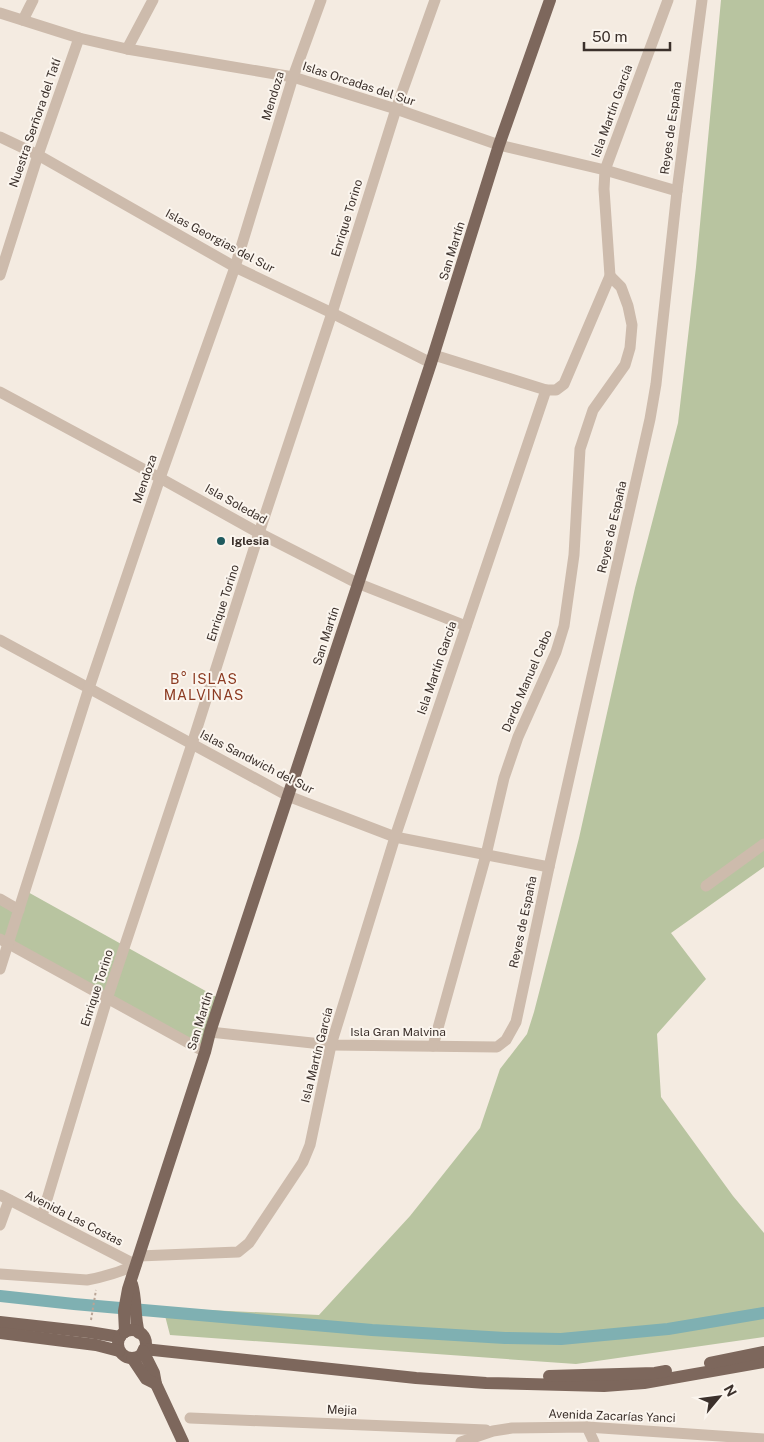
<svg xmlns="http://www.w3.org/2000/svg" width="764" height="1442" font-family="'Public Sans',sans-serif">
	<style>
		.green { fill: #b8c4a0 }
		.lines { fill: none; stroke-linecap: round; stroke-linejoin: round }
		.canal { stroke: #7fb0b2; stroke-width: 12 }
		.path { stroke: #b9a596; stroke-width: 2; stroke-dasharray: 2.5 2.5; stroke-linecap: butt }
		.minor { stroke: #cdbbac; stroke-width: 11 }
		.major { stroke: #7d675c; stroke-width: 12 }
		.poi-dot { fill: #1f5a5e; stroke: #fbf5ee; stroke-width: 2 }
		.labels { text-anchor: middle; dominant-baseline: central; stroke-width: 4; stroke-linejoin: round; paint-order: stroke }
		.street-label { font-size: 12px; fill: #3b302b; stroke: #fbf5ee }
		.poi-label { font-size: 12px; font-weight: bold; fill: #3b302b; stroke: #fbf5ee; text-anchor: start }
		.neighbourhood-label { font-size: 14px; letter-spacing: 1px; fill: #8c3b22; stroke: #fbf5ee }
	</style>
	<rect width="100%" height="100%" fill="#f4ebe1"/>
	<g class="green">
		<path d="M 721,0 L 764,0 L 764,867 L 671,933 L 706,979 L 657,1034 L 661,1097 L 733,1196 L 764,1233 L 764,1337 L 576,1364 L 170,1335 L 163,1308 L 319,1315 L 410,1216 L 480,1128 L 500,1069 L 527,1034 L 534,1012 L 579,838 L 635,588 L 678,423 L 696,267 Z"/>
		<path d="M 26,891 L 220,999 L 204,1051 L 0,938 L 0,900 L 19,910 Z"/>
	</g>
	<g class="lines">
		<path class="canal" d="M 0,1296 L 74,1304 L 372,1330 L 505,1338 L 561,1339 L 668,1329 L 764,1313"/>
		<path class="path" d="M 91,1320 L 96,1290"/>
		<g class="minor">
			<path d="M 0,13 L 79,38 L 127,49 L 293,77 L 396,109 L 499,145 L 605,170 L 677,191"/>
			<path d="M 23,20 L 33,0"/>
			<path d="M 127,49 L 153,0"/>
			<path d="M 0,137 L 38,155 L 235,267 L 332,313 L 431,363"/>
			<path d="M 0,275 L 38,155 L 79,38"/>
			<path d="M 434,355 L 546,390"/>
			<path d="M 0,392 L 160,478 L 259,533 L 357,583 L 466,626"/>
			<path d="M 0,640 L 288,796 L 395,837 L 549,867"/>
			<path d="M 706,886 L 764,844"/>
			<path d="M 0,899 L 19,910"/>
			<path d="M 0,939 L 205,1052"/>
			<path d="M 0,969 L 89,688 L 160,478 L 235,267 L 293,77 L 321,0"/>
			<path d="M 210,1032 L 331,1045 L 497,1047 L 506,1040 L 516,1022 L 549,867 L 650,419 L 656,384 L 677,191 L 702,0"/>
			<path d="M 433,1046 L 486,855 L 504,778 L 518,737 L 556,652 L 564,626 L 574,555 L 580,449 L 593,410 L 625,365 L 630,348 L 632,325 L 628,306 L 621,287 L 610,276"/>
			<path d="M 0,1195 L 136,1265"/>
			<path d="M 42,1216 L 107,999 L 192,744 L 259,533 L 332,313 L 396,109 L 435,0"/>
			<path d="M 0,1225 L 9,1200"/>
			<path d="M 139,1256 L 238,1252 L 249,1243 L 303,1162 L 310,1145 L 331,1045 L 395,837 L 546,390 L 556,390 L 564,384 L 610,276 L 604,189 L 605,170 L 668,0"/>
			<path d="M 0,1274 L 87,1280 C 104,1277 120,1272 136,1265"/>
			<path d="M 190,1418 L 486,1430"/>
			<path d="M 587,1427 L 594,1442"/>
			<path d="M 461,1442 L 493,1431 L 512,1428 L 587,1427 L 764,1439"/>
		</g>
		<g class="major">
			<path d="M 132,1284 C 137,1300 134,1316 139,1333"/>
			<path d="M 0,1322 L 89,1332 L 120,1337"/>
			<circle cx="132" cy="1344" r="14"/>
			<path d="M 125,1332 L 124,1311 L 128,1289 L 205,1052 L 210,1032 L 431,363 L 499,145 L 550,0"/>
			<path d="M 0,1333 L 96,1345 L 119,1351"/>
			<path d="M 144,1349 L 416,1378 L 486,1383 L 604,1386 L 644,1383 L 764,1362"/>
			<path d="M 143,1351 L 154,1373 L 156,1384 L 183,1442"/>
			<path d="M 132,1358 L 146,1379 L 156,1384"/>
			<path d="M 710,1363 L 764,1352"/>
			<path d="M 549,1376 L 655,1373 L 666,1371"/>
		</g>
	</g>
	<circle class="poi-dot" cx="221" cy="541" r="5"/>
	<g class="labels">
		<g class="street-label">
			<text transform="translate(359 84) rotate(18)">Islas Orcadas del Sur</text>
			<text transform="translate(273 96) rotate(-73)">Mendoza</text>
			<text transform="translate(612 111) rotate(-70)">Isla Martín García</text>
			<text transform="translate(35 123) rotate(-71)">Nuestra Serñora del Tatí</text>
			<text transform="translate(671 128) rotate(-82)">Reyes de España</text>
			<text transform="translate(347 218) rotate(-73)">Enrique Torino</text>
			<text transform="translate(220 241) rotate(28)">Islas Georgias del Sur</text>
			<text transform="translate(452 251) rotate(-73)">San Martín</text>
			<text transform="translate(145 479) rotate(-71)">Mendoza</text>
			<text transform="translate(236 504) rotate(29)">Isla Soledad</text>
			<text transform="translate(612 527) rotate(-77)">Reyes de España</text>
			<text transform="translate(223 603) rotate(-72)">Enrique Torino</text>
			<text transform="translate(326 636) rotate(-72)">San Martín</text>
			<text transform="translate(437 668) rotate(-71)">Isla Martín García</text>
			<text transform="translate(527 681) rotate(-67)">Dardo Manuel Cabo</text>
			<text transform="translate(257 762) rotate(27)">Islas Sandwich del Sur</text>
			<text transform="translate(523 922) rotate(-78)">Reyes de España</text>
			<text transform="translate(97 988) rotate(-72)">Enrique Torino</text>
			<text transform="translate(200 1021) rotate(-73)">San Martín</text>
			<text x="398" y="1032">Isla Gran Malvina</text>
			<text transform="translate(317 1055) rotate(-76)">Isla Martín García</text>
			<text transform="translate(74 1218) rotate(27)">Avenida Las Costas</text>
			<text transform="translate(342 1410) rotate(2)">Mejia</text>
			<text transform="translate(612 1416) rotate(2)">Avenida Zacarías Yanci</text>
		</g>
		<g class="poi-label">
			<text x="231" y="541">Iglesia</text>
		</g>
		<g class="neighbourhood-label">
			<text x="204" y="679">B° ISLAS<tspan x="204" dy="16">MALVINAS</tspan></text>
		</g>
	</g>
	<g transform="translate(719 1397) rotate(61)" stroke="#fbf5ee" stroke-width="4" paint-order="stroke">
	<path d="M0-4L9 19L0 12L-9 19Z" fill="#3b302b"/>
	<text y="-8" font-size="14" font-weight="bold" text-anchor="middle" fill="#3b302b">N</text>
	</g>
	<path d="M584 42v8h86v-8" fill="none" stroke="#3b302b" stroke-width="2.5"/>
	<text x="592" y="42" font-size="15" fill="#3b302b" stroke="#fbf5ee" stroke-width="4" paint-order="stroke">50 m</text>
</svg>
